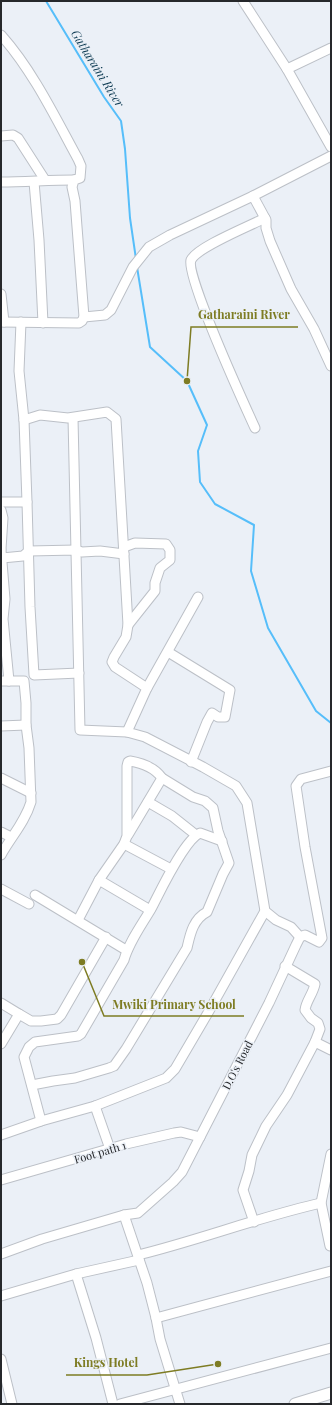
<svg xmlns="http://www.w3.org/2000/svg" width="332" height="1405" font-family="'Playfair Display',serif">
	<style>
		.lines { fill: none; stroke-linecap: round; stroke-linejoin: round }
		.stream { stroke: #56befa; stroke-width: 2 }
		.minor-casing { stroke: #bcc0c7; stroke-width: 11 }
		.major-casing { stroke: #bcc0c7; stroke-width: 13 }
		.minor { stroke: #fff; stroke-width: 9 }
		.major { stroke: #fff; stroke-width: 11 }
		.labels { text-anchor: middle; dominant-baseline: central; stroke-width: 3; stroke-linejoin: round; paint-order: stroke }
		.street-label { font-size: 11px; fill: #26282b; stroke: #ebf0f7 }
		.water-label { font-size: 12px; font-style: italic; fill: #0d3a52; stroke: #ebf0f7 }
		.leader { fill: none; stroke: #7e7c23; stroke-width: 1.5 }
		.callout-dot { fill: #7e7c23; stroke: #ebf0f7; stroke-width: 1.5 }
		.callout-label { font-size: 12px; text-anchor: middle; font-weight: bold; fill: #7e7c23; stroke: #ebf0f7; stroke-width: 3; stroke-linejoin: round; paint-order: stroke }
	</style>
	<rect width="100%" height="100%" fill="#ebf0f7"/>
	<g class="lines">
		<g class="stream">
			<path d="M 46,1 L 104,97 L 121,121 L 125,149 L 130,218 L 136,259"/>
			<path d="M 137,267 L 150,347 L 187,381 L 207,425 L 198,451 L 200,482 L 215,504 L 254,525 L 251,571 L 268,628 L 316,711 L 331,723"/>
		</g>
		<g class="minor-casing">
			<g id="minor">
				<path d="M 243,1 L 287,69 L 331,147"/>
				<path d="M 1,35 C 33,71 55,117 78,159 L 81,166 L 80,178 L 74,180 L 72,187 L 75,201 L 84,317 L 82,321 L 79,323 L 1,322"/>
				<path d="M 287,69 L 331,48"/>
				<path d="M 1,136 L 13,135 L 18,138 L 45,180"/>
				<path d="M 1,182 C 25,182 49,180 74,180"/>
				<path d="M 34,182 L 39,240 L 43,323"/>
				<path d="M 253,196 L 266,220 L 266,228 L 270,241 L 291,289 L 314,329 L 331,366"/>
				<path d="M 1,294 L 4,322"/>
				<path d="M 84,317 L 105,315 L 111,310 L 133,267 L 149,247 L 170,235 L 253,196 L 331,156"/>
				<path d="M 21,322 L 19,371 L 24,420 L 27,502"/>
				<path d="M 73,418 L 80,730 L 127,732 L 145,737 L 203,767 L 236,786 L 247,803 L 265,911 L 276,920 L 291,927 L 300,937"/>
				<path d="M 24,420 L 40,415 L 68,418 L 107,412 L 116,419 L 128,625 L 126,637 L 114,657 L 112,662 L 115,667 L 147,688 L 127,732"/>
				<path d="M 255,428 C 245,406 185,275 191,260 C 197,247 250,226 265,218"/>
				<path d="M 1,502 L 27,502 L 30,607 L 34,675 L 79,673"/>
				<path d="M 1,510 L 3,518 L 1,549"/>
				<path d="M 124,547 L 135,543 L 166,544 L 170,550 L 170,560 L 160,568 L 155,583 L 155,591 L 128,625"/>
				<path d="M 1,550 L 5,599 L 3,619 L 9,681"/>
				<path d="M 2,558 L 23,556 L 29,551 L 76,550 L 82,552 L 100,551 L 124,554"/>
				<path d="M 168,652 L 230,690 L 225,717 L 218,717 L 212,713 L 207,722 L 191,762"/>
				<path d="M 1,681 L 24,681 L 26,703 L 26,725 L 29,748 L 31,802 C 25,822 11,837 1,855"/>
				<path d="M 147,688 L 198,597"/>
				<path d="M 1,726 L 26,725"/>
				<path d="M 1,778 L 31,793"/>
				<path d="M 148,802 L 172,816 L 196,835"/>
				<path d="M 1,832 L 11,837"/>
				<path d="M 128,835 L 162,778"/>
				<path d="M 124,844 L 171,869"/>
				<path d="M 99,880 L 150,910"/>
				<path d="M 1,889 L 29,904"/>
				<path d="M 35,895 L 126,950"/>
				<path d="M 1,1003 L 19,1014"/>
				<path d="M 315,1042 L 331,1050"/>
				<path d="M 1,1044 L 19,1014 L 31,1021 L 41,1021 L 57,1019 L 61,1015 L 106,937"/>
				<path d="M 32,1085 L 53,1081 L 75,1078 L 109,1068 L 114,1066 L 126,1049 L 187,948 C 190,935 193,919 207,912 L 223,874 L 229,863 L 218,831 L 213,808 L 205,801 L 193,797 L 162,778 C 155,768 142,763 130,761 L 128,762 L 127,766 L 127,836 L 124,844 L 99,880 L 78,920"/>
				<path d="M 95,1106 L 110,1149"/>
				<path d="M 41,1121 L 24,1057 L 29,1047 L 35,1042 L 78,1036 L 81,1034 L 124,960 C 129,942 141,926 151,909 C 160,892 184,840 200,833 L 222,841"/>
				<path d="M 1,1135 L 41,1121 L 95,1106 L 166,1078 L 175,1069 L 209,1011 L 265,911"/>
				<path d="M 1,1180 L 126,1144 L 174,1133 L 181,1132 L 200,1137"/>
				<path d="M 124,1215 L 147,1283 L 156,1318 L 160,1339 L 180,1404"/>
				<path d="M 254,1222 L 243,1190 L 249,1171 L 252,1155 L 266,1126 L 287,1095 L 315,1042 L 320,1029 L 318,1023 L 311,1018 L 305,1010 C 306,1001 313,994 315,984 L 285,966"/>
				<path d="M 330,1246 L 321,1203 L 331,1154"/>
				<path d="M 1,1254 L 42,1239 L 124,1215 L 138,1213 L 173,1182 L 182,1172 L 269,1003 L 296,945 L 300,937 L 305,935 L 319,942 L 322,938 L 305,847 L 296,786 L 301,779 L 331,771"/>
				<path d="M 138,1255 C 199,1240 259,1217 321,1203"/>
				<path d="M 76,1274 L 96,1338 L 113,1404"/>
				<path d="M 1,1296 L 76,1274 L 139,1260"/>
				<path d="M 156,1318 L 331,1271"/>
				<path d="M 1,1359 L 12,1404"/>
				<path d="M 120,1404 L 331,1348"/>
			</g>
		</g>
		<g class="major-casing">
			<path id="major" d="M 295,1404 L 331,1393"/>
		</g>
		<use href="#minor" class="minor"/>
		<use href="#major" class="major"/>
	</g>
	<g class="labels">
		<g class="street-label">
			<text transform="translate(237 1065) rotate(-63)">D.O's Road</text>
			<text transform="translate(100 1152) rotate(-16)">Foot path 1</text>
		</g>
		<g class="water-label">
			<text transform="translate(98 68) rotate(58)">Gatharaini River</text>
		</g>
	</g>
	<path class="leader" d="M187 381L191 327H298M82 962L104 1016H244M218 1364L147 1375H66"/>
	<g class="callout-dot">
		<circle cx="187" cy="381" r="4"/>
		<circle cx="82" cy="962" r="4"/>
		<circle cx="218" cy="1364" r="4"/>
	</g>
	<g class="callout-label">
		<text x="244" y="319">Gatharaini River</text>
		<text x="174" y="1009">Mwiki Primary School</text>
		<text x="106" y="1367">Kings Hotel</text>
	</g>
	<rect width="332" height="1405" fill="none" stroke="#26282b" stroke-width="4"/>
</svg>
